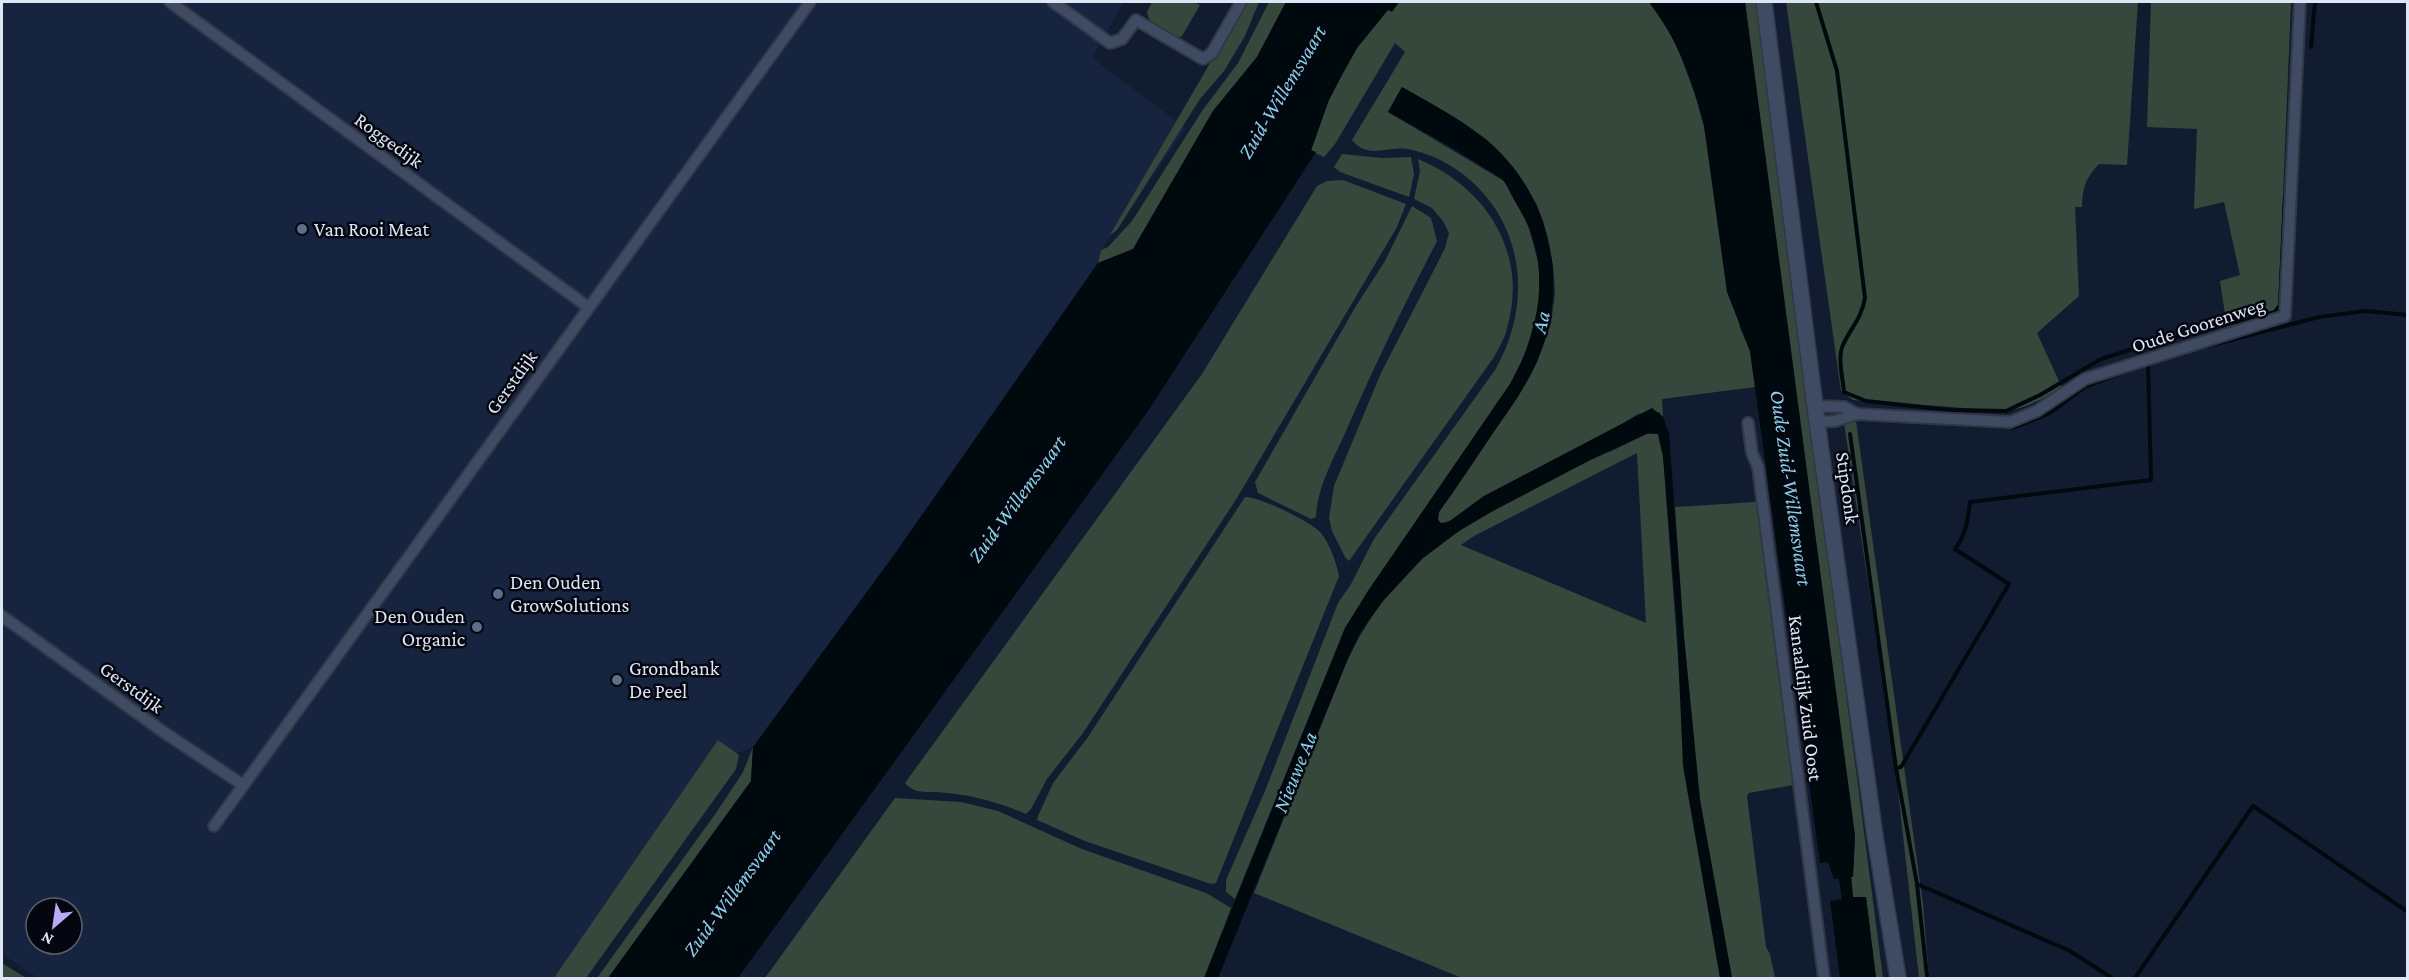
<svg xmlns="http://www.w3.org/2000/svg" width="2409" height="980" font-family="'Crimson Pro',serif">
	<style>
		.built { fill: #17243f; fill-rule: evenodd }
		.green { fill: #36483c; fill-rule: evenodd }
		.water { fill: #00090e }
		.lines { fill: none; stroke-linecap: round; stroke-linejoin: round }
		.stream { stroke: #00090e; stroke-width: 4 }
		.minor-casing { stroke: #323748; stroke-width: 14 }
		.secondary-casing { stroke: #323748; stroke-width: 18 }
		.minor { stroke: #3f4b63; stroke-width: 10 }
		.secondary { stroke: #3f4b63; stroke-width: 15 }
		.service-dot { fill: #5c6f8a; stroke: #04070f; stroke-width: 2 }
		.labels { text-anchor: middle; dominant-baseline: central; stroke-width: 5; stroke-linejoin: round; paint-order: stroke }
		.street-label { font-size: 20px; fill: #dee5f4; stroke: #04070f }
		.poi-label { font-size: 20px; fill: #dee5f4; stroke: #04070f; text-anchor: start }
		.water-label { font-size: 21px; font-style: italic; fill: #8bd0e9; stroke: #04070f }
	</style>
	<rect width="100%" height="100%" fill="#111c31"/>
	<path class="built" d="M 2,2 L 1123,2 L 1092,58 L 1186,128 L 1101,250 L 1098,263 L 894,555 L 753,747 L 707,765 L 555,978 L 38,978 L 2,954 ZM 36,908 L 72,908 L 72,944 L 36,944 Z"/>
	<g class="green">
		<path d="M 1152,2 L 1194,2 L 1200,5 L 1182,36 L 1176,39 L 1150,21 L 1147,12 Z"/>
		<path d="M 1247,2 L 1259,2 L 1245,36 L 1224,71 L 1200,99 L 1117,230 L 1110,235 L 1213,58 L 1231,33 Z"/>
		<path d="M 1269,2 L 1286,2 L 1257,57 L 1213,111 L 1133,249 L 1098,263 L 1101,250 L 1108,247 L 1132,221 L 1202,111 L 1238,63 Z"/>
		<path d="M 1399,2 L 1649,2 L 1674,38 L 1697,100 L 1704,126 L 1740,328 L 1750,351 L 1755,387 L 1662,399 L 1663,417 L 1659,412 L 1638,414 L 1612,430 L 1484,496 L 1452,520 L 1441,523 L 1438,520 L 1439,512 L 1516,399 L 1537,362 L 1551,323 L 1555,293 L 1553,265 L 1543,221 L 1536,203 L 1501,154 L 1462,122 L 1402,87 L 1388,112 L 1504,181 L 1528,225 L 1539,265 L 1539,304 L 1526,353 L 1510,384 L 1368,591 L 1345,628 L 1235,899 L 1226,892 L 1226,880 L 1265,791 L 1338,603 L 1351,584 L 1374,539 L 1495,370 C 1540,293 1519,196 1434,157 C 1426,154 1415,150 1407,149 C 1386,146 1369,160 1352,140 L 1405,52 L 1395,43 L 1335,144 L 1324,157 L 1311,151 L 1329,99 L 1343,73 L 1357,48 L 1388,9 L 1392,11 Z"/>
		<path d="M 1745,2 L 1756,2 L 1883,978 L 1876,978 L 1866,897 L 1853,897 L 1851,877 L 1853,876 L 1855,836 Z"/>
		<path d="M 1786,2 L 2138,2 L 2127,165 L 2099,164 C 2086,177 2082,189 2082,207 L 2075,207 L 2079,296 L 2037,333 L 2062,388 C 2044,398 2027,408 2006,411 L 1853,400 L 1841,391 Z"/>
		<path d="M 2151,2 L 2291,2 L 2278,313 L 2227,327 L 2220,281 L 2240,275 L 2224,202 L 2194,209 L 2197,129 L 2147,127 Z"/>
		<path d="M 1342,154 L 1382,158 L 1411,157 L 1414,174 L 1409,197 L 1340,172 L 1334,167 Z"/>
		<path d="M 1418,159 C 1486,187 1529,253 1507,328 C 1505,338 1499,348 1494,357 L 1349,561 L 1345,557 L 1332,531 L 1329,518 L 1334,486 L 1381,373 L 1435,268 L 1445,248 L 1449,233 L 1443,221 L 1432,208 L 1414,199 L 1420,171 Z"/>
		<path d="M 1343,180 L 1406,204 L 1397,227 L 1237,498 L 1083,733 L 1047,779 L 1031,809 L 1026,814 C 996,801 968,794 936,792 C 924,792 913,793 905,783 L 1202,374 L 1317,186 L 1327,181 Z"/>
		<path d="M 1412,206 L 1431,218 L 1437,241 C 1405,303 1374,366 1346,431 C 1334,458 1317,487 1316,517 L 1311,519 L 1258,493 L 1255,482 L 1356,306 L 1385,261 Z"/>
		<path d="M 1856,421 L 1923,904 L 1929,978 L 1919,978 L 1894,755 L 1844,423 Z"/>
		<path d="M 1644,434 L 1658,434 L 1663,456 L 1680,684 L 1720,978 L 1462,978 L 1254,893 L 1347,661 C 1363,628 1382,598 1408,571 C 1453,526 1533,488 1591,460 C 1608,452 1627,445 1644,434 ZM 1637,453 L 1646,623 L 1461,545 L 1474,536 Z"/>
		<path d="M 1245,497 C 1258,496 1312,522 1321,533 C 1330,544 1336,562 1339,576 L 1216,883 L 1211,884 L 1085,841 L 1037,820 L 1038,816 L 1053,783 L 1088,737 Z"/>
		<path d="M 1756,502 L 1793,785 L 1749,793 L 1747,796 L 1766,947 L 1770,954 L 1775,978 L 1732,978 L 1700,800 L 1684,637 L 1675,507 Z"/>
		<path d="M 718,740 L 739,755 L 736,769 L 586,978 L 554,978 Z"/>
		<path d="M 753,747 L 751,781 L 608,978 L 597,978 L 716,813 L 743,772 Z"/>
		<path d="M 895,798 L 961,802 L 998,811 L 1082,849 L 1206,893 L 1231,908 L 1204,978 L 765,978 Z"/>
		<path d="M 2,963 L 26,978 L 2,978 Z"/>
	</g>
	<g class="water">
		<path d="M 1286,2 L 1399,2 L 1392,12 L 1388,10 L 1357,48 L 1343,73 L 1329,100 L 1311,150 L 1316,152 L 1148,411 L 738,978 L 608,978 L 751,781 L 753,747 L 894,555 L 1098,263 L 1133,249 L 1213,111 L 1257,57 Z"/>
		<path d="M 1649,2 L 1745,2 L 1855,836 L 1853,877 L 1851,877 L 1853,897 L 1866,897 L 1876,978 L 1840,978 L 1830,901 L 1842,899 L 1839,879 L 1834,879 L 1828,862 L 1820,863 L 1750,351 L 1727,292 L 1704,126 C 1691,77 1679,42 1649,2 Z"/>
		<path d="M 1402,87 C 1429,102 1458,118 1483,137 C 1550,190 1571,282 1538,359 C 1527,386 1509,410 1493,433 C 1475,460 1458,486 1439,512 L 1438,520 L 1441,523 L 1447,523 L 1484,496 L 1652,408 L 1663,417 L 1669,433 L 1684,637 L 1700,800 L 1732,978 L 1720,978 L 1683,766 L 1677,628 L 1663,456 L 1658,434 L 1649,433 L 1594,458 L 1493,511 L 1459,531 L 1422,559 L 1383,601 L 1360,633 L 1347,661 L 1218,978 L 1204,978 L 1345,628 L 1368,591 L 1510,384 C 1542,327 1553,260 1516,203 C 1511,195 1508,185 1502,179 C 1494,173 1483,168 1475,162 C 1446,144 1417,128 1388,112 Z"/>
	</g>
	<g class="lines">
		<g class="stream">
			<path d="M 1816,2 L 1837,71 L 1865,298 C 1861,320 1851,327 1843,345 C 1837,358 1843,378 1844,392 L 1866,401 L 1951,410 L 2006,411 L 2040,395 L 2101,359 L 2149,344 L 2275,312 L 2280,305 L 2285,197"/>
			<path d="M 2311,47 L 2315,2"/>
			<path d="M 2208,346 L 2319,317 L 2366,311 L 2408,315"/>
			<path d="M 2013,428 L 2050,413 L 2085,387 L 2124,372"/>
			<path d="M 1850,434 L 1896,768"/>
			<path d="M 1917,884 L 2070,951 L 2112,978"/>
			<path d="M 1927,976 L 1917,884 L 1896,768 L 1901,767 L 2009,584 L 1955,549 C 1966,535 1968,519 1970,502 L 2151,480 L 2148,362"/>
			<path d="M 2135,978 L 2253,806 L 2408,912"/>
		</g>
		<g class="minor-casing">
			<g id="minor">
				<path d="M 170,2 L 588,307"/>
				<path d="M 1053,2 L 1110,43 L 1122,39 L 1136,20 L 1203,59 L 1212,53 L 1241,2"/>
				<path d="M 1815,406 L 1844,407 L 1857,414"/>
				<path d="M 1817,422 L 1835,421 L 1857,414 L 2010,422 L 2037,411 L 2085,379 L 2285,316 L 2300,2"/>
				<path d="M 1748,423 L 1752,453 L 1758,467 L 1824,978"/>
				<path d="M 2,616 L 162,731 L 243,785"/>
				<path d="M 214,826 L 810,2"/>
			</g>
		</g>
		<g class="secondary-casing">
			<path id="secondary" d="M 1764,2 L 1817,422 L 1875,836 L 1898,978"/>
		</g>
		<use href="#minor" class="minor"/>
		<use href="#secondary" class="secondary"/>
	</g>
	<g class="service-dot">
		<circle cx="302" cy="229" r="6"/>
		<circle cx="498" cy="594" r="6"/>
		<circle cx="477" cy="627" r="6"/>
		<circle cx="617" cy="680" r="6"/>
	</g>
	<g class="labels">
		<g class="street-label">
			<text transform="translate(389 140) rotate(36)">Roggedijk</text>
			<text transform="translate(2198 325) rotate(-18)">Oude Goorenweg</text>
			<text transform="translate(511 382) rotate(-54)">Gerstdijk</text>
			<text transform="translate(1848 488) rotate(82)">Stipdonk</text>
			<text transform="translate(132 687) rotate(36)">Gerstdijk</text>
			<text transform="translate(1806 698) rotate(83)">Kanaaldijk Zuid Oost</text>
		</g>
		<g class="poi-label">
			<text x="314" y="229">Van Rooi Meat</text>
			<text x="510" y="582">Den Ouden<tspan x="510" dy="23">GrowSolutions</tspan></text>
			<text x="465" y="616" text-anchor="end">Den Ouden<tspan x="465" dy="23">Organic</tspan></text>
			<text x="629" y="668">Grondbank<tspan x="629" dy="23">De Peel</tspan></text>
		</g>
		<g class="water-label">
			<text transform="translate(1282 92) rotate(-59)">Zuid-Willemsvaart</text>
			<text transform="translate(1541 322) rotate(-77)">Aa</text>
			<text transform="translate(1791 488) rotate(82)">Oude Zuid-Willemsvaart</text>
			<text transform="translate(1017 499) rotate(-54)">Zuid-Willemsvaart</text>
			<text transform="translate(1295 772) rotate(-68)">Nieuwe Aa</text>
			<text transform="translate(732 893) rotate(-54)">Zuid-Willemsvaart</text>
		</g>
	</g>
	<rect width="2409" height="980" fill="none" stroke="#dee5f4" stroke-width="6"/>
	<g transform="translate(54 926) rotate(209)"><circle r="28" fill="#04070f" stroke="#5b606b" stroke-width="1.5"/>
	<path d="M0-4.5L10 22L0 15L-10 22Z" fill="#b9abf7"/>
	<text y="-9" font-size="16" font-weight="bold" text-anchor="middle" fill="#dee5f4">N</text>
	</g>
</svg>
